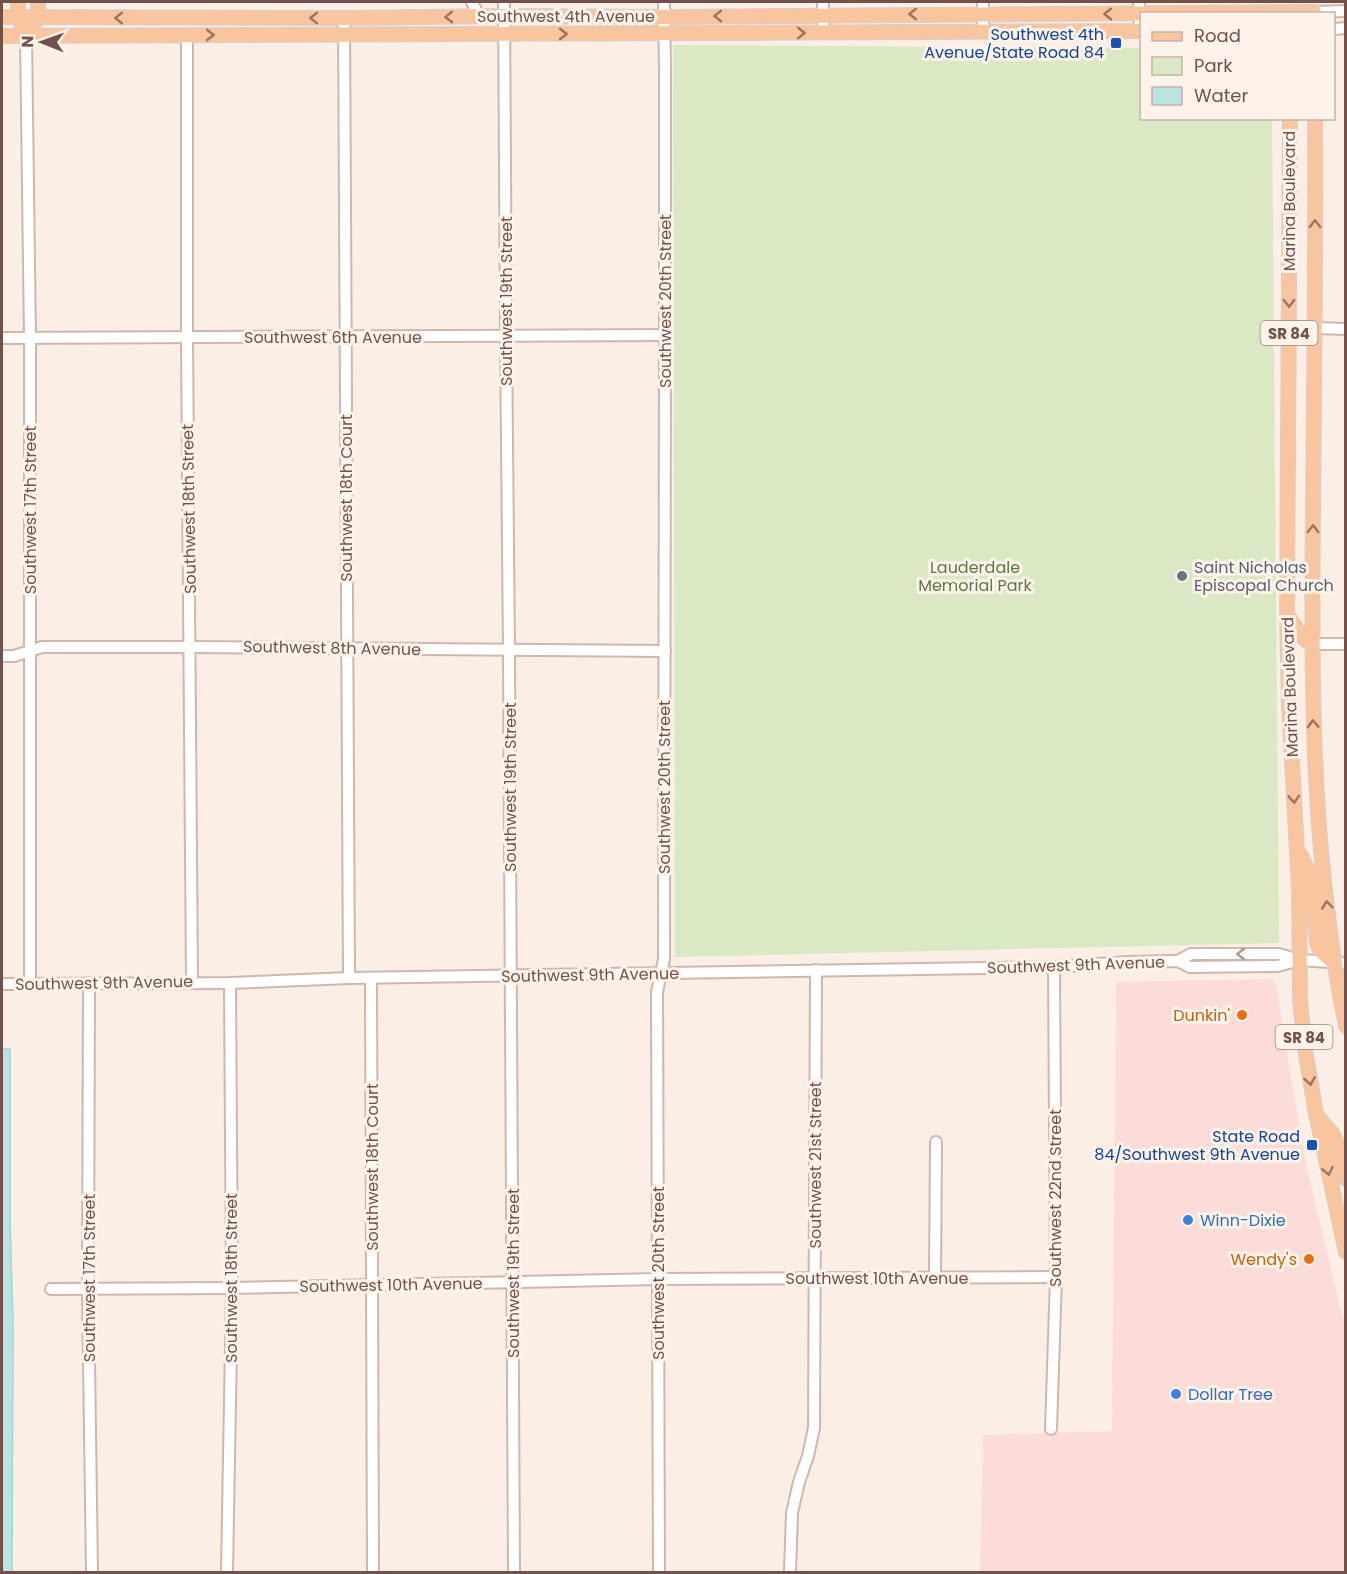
<svg xmlns="http://www.w3.org/2000/svg" width="1347" height="1574" font-family="Poppins,sans-serif">
	<style>
		.commercial { fill: #fbdcd9 }
		.green { fill: #dae9c4 }
		.water { fill: #bae4e2; stroke: #a0d6d3; stroke-width: 1.5 }
		.lines { fill: none; stroke-linecap: round; stroke-linejoin: round }
		.minor-casing { stroke: #cfb6ae; stroke-width: 14 }
		.major-casing { stroke: #d8cecd; stroke-width: 16 }
		.minor { stroke: #fff; stroke-width: 10 }
		.major { stroke: #f8c59f; stroke-width: 14 }
		.oneway { stroke: #9b7464 }
		.oneway2 { stroke: #ab9793 }
		.transit-dot { fill: #1a4fb4; stroke: #fef3eb; stroke-width: 2 }
		.worship-dot { fill: #6b7280; stroke: #fef3eb; stroke-width: 2 }
		.food-dot { fill: #e8710a; stroke: #fef3eb; stroke-width: 2 }
		.shop-dot { fill: #3f7fe0; stroke: #fef3eb; stroke-width: 2 }
		.labels { text-anchor: middle; dominant-baseline: central; stroke-width: 6; stroke-linejoin: round; paint-order: stroke }
		.shield { fill: #fef3eb; stroke: #9d827b; stroke-width: 1.5 }
		.shield-label { font-size: 15px; font-weight: bold; fill: #73514b }
		.street-label { font-size: 16px; fill: #73514b; stroke: #fef3eb }
		.transit-label { font-size: 16px; fill: #164399; stroke: #fef3eb; text-anchor: end }
		.park-label { font-size: 16px; fill: #5e7843; stroke: #fef3eb }
		.worship-label { font-size: 16px; fill: #5b616d; stroke: #fef3eb; text-anchor: start }
		.food-label { font-size: 16px; fill: #c56008; stroke: #fef3eb; text-anchor: end }
		.shop-label { font-size: 16px; fill: #366cbe; stroke: #fef3eb; text-anchor: start }
	</style>
	<rect width="100%" height="100%" fill="#fbeee5"/>
	<path class="commercial" d="M 1272,979 L 1276,984 L 1290,1072 L 1307,1168 L 1345,1328 L 1345,1572 L 980,1572 L 983,1435 L 1112,1431 L 1116,982 Z"/>
	<path class="green" d="M 673,45 L 1141,48 L 1142,118 L 1272,119 L 1279,943 L 675,957 Z"/>
	<path class="water" d="M 2,1049 L 10,1049 L 10,1218 L 13,1323 L 12,1572 L 2,1572 Z"/>
	<g class="lines">
		<g class="minor-casing">
			<g id="minor">
				<path d="M 472,2 L 479,16"/>
				<path d="M 504,2 L 506,337 L 509,650 L 514,1572"/>
				<path d="M 1139,2 L 1140,31"/>
				<path d="M 1314,12 L 1346,11"/>
				<path d="M 344,18 L 349,978"/>
				<path d="M 1334,29 L 1346,28"/>
				<path d="M 983,32 L 983,2"/>
				<path d="M 823,33 L 823,2"/>
				<path d="M 187,35 L 187,338 L 192,982"/>
				<path d="M 26,36 L 30,338 L 30,984"/>
				<path d="M 1315,328 L 1346,329"/>
				<path d="M 2,338 L 665,335"/>
				<path d="M 1312,644 L 1346,644"/>
				<path d="M 2,656 L 14,656 L 42,647 L 190,647 L 665,651"/>
				<path d="M 1178,961 L 1191,954 L 1279,954 L 1299,960 L 1346,963"/>
				<path d="M 371,978 L 373,1572"/>
				<path d="M 89,983 L 88,1290 L 92,1572"/>
				<path d="M 2,984 L 230,983 L 349,978 L 1054,967 L 1128,962 L 1178,961 L 1190,967 L 1278,966 L 1299,960"/>
				<path d="M 935,1277 L 936,1142"/>
				<path d="M 51,1289 L 232,1288 L 658,1279 L 1056,1277"/>
				<path d="M 1051,1429 L 1056,1277 L 1054,967"/>
				<path d="M 227,1572 L 232,1288 L 230,983"/>
				<path d="M 659,1572 L 657,992 L 664,959 L 665,335 L 665,73 L 664,2"/>
				<path d="M 790,1572 L 792,1513 L 799,1482 L 808,1456 L 814,1428 L 816,970"/>
			</g>
		</g>
		<g class="major-casing">
			<g id="major">
				<path d="M 18,2 L 18,17 L 22,26"/>
				<path d="M 2,17 L 344,18 L 504,16 L 664,17 L 1314,12"/>
				<path d="M 33,25 L 38,17 L 38,2"/>
				<path d="M 2,36 L 1142,31"/>
				<path d="M 1290,118 L 1287,614 L 1289,704 L 1299,890 L 1300,999 L 1304,1043 L 1316,1114 L 1346,1252"/>
				<path d="M 1315,118 C 1316,250 1314,381 1313,512 C 1311,684 1311,857 1346,1026"/>
				<path d="M 1288,616 L 1303,638 L 1312,644"/>
				<path d="M 1300,854 L 1309,872 L 1317,943 L 1320,950 L 1334,963"/>
				<path d="M 1317,1116 L 1332,1133 L 1336,1141 L 1346,1179"/>
			</g>
		</g>
		<use href="#minor" class="minor"/>
		<use href="#major" class="major"/>
	</g>
	<defs><path id="oneway-chevron" d="M-2-3.5L2.5 0L-2 3.5" fill="none" stroke-width="1.6" stroke-linecap="round" stroke-linejoin="round" transform="scale(1.5)"/></defs>
	<g class="oneway">
		<use href="#oneway-chevron" transform="translate(913 14) rotate(180)"/>
		<use href="#oneway-chevron" transform="translate(1108 14) rotate(180)"/>
		<use href="#oneway-chevron" transform="translate(718 16) rotate(179)"/>
		<use href="#oneway-chevron" transform="translate(449 17) rotate(179)"/>
		<use href="#oneway-chevron" transform="translate(119 18) rotate(-180)"/>
		<use href="#oneway-chevron" transform="translate(314 18) rotate(-180)"/>
		<use href="#oneway-chevron" transform="translate(801 33)"/>
		<use href="#oneway-chevron" transform="translate(563 34)"/>
		<use href="#oneway-chevron" transform="translate(210 35)"/>
		<use href="#oneway-chevron" transform="translate(1315 224) rotate(-90)"/>
		<use href="#oneway-chevron" transform="translate(1289 303) rotate(90)"/>
		<use href="#oneway-chevron" transform="translate(1313 529) rotate(-89)"/>
		<use href="#oneway-chevron" transform="translate(1313 724) rotate(-92)"/>
		<use href="#oneway-chevron" transform="translate(1294 799) rotate(86)"/>
		<use href="#oneway-chevron" transform="translate(1327 905) rotate(-96)"/>
		<use href="#oneway-chevron" transform="translate(1310 1081) rotate(81)"/>
		<use href="#oneway-chevron" transform="translate(1328 1171) rotate(78)"/>
	</g>
	<use class="oneway2" href="#oneway-chevron" transform="translate(1241 954) rotate(180)"/>
	<g class="transit-dot">
		<rect x="1110" y="37" width="12" height="12" rx="3"/>
		<rect x="1306" y="1139" width="12" height="12" rx="3"/>
	</g>
	<circle class="worship-dot" cx="1182" cy="576" r="6"/>
	<g class="food-dot">
		<circle cx="1242" cy="1015" r="6"/>
		<circle cx="1309" cy="1259" r="6"/>
	</g>
	<g class="shop-dot">
		<circle cx="1188" cy="1220" r="6"/>
		<circle cx="1176" cy="1394" r="6"/>
	</g>
	<g class="labels">
		<g class="shield">
			<rect x="1260.5" y="321" width="57" height="24" rx="4.5"/>
			<rect x="1275.5" y="1025" width="57" height="24" rx="4.5"/>
		</g>
		<g class="shield-label">
			<text x="1289" y="333">SR 84</text>
			<text x="1304" y="1037">SR 84</text>
		</g>
		<g class="street-label">
			<text x="566" y="16">Southwest 4th Avenue</text>
			<text transform="translate(1289 201) rotate(-90)">Marina Boulevard</text>
			<text transform="translate(506 301) rotate(-90)">Southwest 19th Street</text>
			<text transform="translate(665 301) rotate(-90)">Southwest 20th Street</text>
			<text x="333" y="337">Southwest 6th Avenue</text>
			<text transform="translate(346 498) rotate(-90)">Southwest 18th Court</text>
			<text transform="translate(189 509) rotate(-91)">Southwest 18th Street</text>
			<text transform="translate(30 510) rotate(-90)">Southwest 17th Street</text>
			<text transform="translate(332 648) rotate(1)">Southwest 8th Avenue</text>
			<text transform="translate(1290 687) rotate(-92)">Marina Boulevard</text>
			<text transform="translate(510 787) rotate(-90)">Southwest 19th Street</text>
			<text transform="translate(664 787) rotate(-90)">Southwest 20th Street</text>
			<text transform="translate(1076 965) rotate(-2)">Southwest 9th Avenue</text>
			<text transform="translate(590 975) rotate(-1)">Southwest 9th Avenue</text>
			<text transform="translate(104 983) rotate(-1)">Southwest 9th Avenue</text>
			<text transform="translate(815 1165) rotate(-90)">Southwest 21st Street</text>
			<text transform="translate(372 1167) rotate(-90)">Southwest 18th Court</text>
			<text transform="translate(1055 1198) rotate(-90)">Southwest 22nd Street</text>
			<text transform="translate(513 1273) rotate(-90)">Southwest 19th Street</text>
			<text transform="translate(658 1273) rotate(-90)">Southwest 20th Street</text>
			<text transform="translate(89 1278) rotate(-90)">Southwest 17th Street</text>
			<text transform="translate(231 1278) rotate(-90)">Southwest 18th Street</text>
			<text x="877" y="1278">Southwest 10th Avenue</text>
			<text transform="translate(391 1285) rotate(-1)">Southwest 10th Avenue</text>
		</g>
		<g class="transit-label">
			<text x="1104" y="34">Southwest 4th<tspan x="1104" dy="18">Avenue/State Road 84</tspan></text>
			<text x="1300" y="1136">State Road<tspan x="1300" dy="18">84/Southwest 9th Avenue</tspan></text>
		</g>
		<g class="park-label">
			<text x="975" y="567">Lauderdale<tspan x="975" dy="18">Memorial Park</tspan></text>
		</g>
		<g class="worship-label">
			<text x="1194" y="567">Saint Nicholas<tspan x="1194" dy="18">Episcopal Church</tspan></text>
		</g>
		<g class="food-label">
			<text x="1230" y="1015">Dunkin'</text>
			<text x="1297" y="1259">Wendy's</text>
		</g>
		<g class="shop-label">
			<text x="1200" y="1220">Winn-Dixie</text>
			<text x="1188" y="1394">Dollar Tree</text>
		</g>
	</g>
	<rect width="1347" height="1574" fill="none" stroke="#73514b" stroke-width="6"/>
	<rect x="1140" y="12" width="195" height="108" fill="#fef3eb" stroke="#c6b2ab" stroke-width="1.5"/>
	<rect x="1152" y="32" width="30" height="9" fill="#f8c59f" stroke="#c6b2ab" stroke-width="1.5"/>
	<text x="1194" y="42" font-size="18" fill="#73514b">Road</text>
	<rect x="1152" y="57" width="30" height="18" fill="#dae9c4" stroke="#c6b2ab" stroke-width="1.5"/>
	<text x="1194" y="72" font-size="18" fill="#73514b">Park</text>
	<rect x="1152" y="87" width="30" height="18" fill="#bae4e2" stroke="#c6b2ab" stroke-width="1.5"/>
	<text x="1194" y="102" font-size="18" fill="#73514b">Water</text>
	<g transform="translate(42 42) rotate(271)" stroke="#fef3eb" stroke-width="4.5" paint-order="stroke">
	<path d="M0-4.5L10 22L0 15L-10 22Z" fill="#73514b"/>
	<text y="-9" font-size="16" font-weight="bold" text-anchor="middle" fill="#73514b">N</text>
	</g>
</svg>
